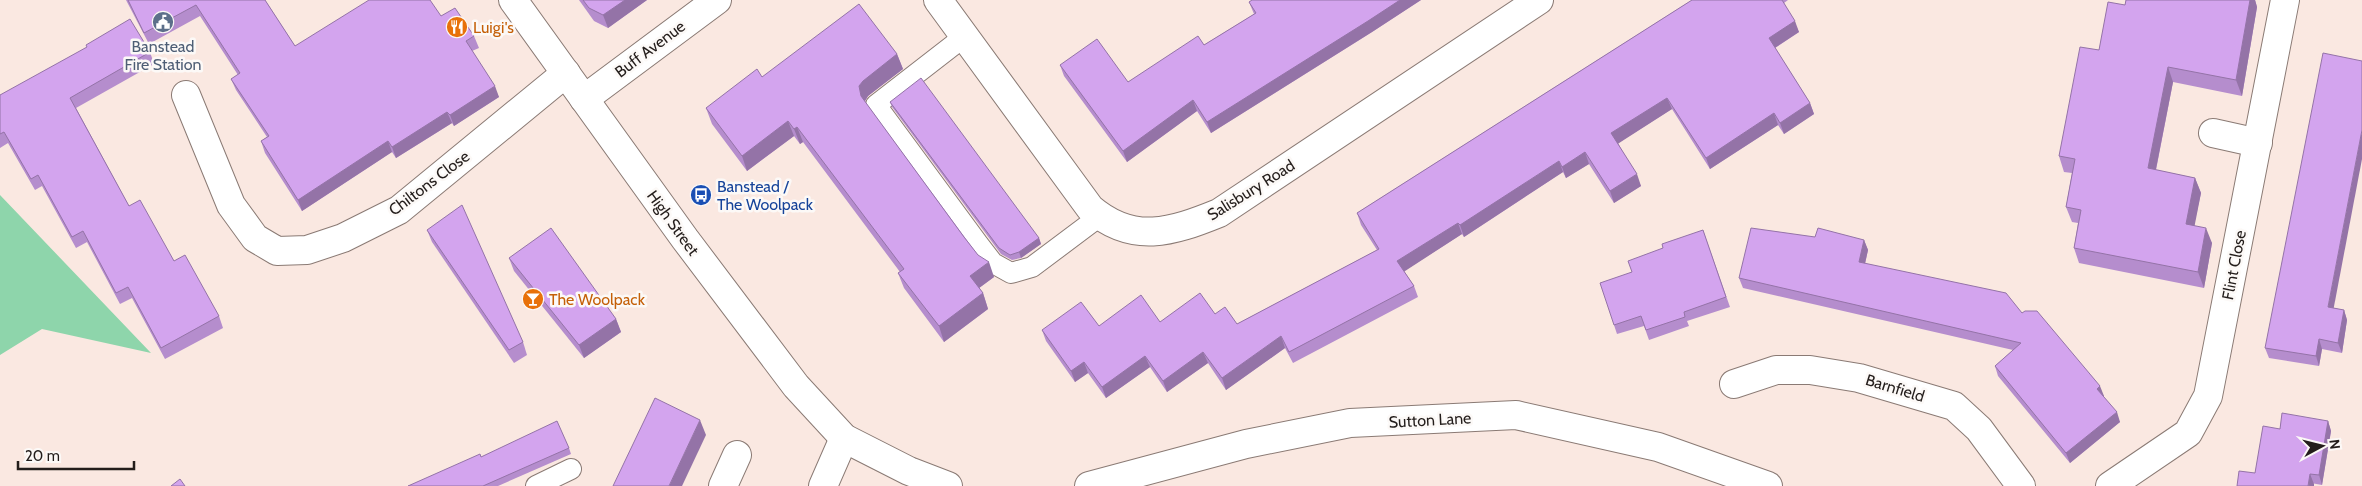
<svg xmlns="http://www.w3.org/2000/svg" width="2362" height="486" font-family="Cabin,sans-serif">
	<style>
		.green { fill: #8ed5ab }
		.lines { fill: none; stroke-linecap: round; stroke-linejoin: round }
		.lane-casing { stroke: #8a7a74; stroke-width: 22 }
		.street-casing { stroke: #8a7a74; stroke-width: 30 }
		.secondary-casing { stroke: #8a7a74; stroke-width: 30 }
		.lane { stroke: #fff; stroke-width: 20 }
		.street { stroke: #fff; stroke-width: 28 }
		.secondary { stroke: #fff; stroke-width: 28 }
		.wall { fill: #b58dcd }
		.shaded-wall { fill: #9473a7 }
		.building { fill: #d3a4ee; stroke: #9473a7 }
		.labels { text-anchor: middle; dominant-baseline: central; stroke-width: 5; stroke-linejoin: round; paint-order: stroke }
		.food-label { font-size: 16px; fill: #c56008; stroke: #fcf9f7; text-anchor: start }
		.service-label { font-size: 16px; fill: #4e5e75; stroke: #fcf9f7 }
		.street-label { font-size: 16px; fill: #231d1b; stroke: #fcf9f7 }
		.transit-label { font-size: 16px; fill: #164399; stroke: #fcf9f7; text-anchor: start }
	</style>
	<rect width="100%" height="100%" fill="#fae8e1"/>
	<path class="green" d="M 0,195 L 151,353 L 42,329 L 0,355 Z"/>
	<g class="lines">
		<g class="lane-casing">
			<g id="lane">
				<path d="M 965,36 L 876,105 L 979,245 L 993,263 L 1011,273 L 1032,267 L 1100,216"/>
				<path d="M 536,486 L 571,469"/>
			</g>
		</g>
		<g class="street-casing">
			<g id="street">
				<path d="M 938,0 L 1090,208 C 1133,245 1172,232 1219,213 L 1539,0"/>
				<path d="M 186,95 L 231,205 L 255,238 L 277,251 L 307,250 L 343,238 L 399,210 L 566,73"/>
				<path d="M 584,99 L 717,0"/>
				<path d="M 2213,133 L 2258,143"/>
				<path d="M 1734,384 L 1776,370 L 1810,370 L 1859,378 L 1954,406 L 1979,429 L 2021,486"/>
				<path d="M 723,486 L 737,455"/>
				<path d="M 2110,486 L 2188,433 L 2208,396 L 2285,0"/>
			</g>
		</g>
		<g class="secondary-casing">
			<g id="secondary">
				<path d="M 513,0 L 685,239 L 796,386 L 844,438 L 909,471 L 948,486"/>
				<path d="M 823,486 L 844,438"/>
				<path d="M 1089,486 L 1246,444 L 1350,423 L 1516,415 L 1658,447 L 1768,486"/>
			</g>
		</g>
		<use href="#lane" class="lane"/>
		<use href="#street" class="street"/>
		<use href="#secondary" class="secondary"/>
	</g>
	<g class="wall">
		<path d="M 126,0 L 265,0 L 295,46 L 441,16 L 474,36 L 479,48 L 472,51 L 499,97 L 454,126 L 452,123 L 396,158 L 392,152 L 302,211 L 265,153 L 261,141 L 267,137 L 236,90 L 231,79 L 238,75 L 200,16 L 149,44 Z"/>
		<path d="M 579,0 L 647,0 L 608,28 L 594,21 Z"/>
		<path d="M 1252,0 L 1421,0 L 1372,32 L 1211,133 L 1197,111 L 1127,162 L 1064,76 L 1060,65 L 1128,82 L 1204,45 L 1254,14 L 1249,2 Z"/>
		<path d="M 1692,0 L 1788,0 L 1784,3 L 1799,32 L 1775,48 L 1810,103 L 1814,114 L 1784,134 L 1778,125 L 1710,169 L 1672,109 L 1618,143 L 1641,186 L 1614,203 L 1589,164 L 1566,178 L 1563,172 L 1464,237 L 1462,234 L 1404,271 L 1414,286 L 1418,297 L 1293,363 L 1285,348 L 1226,390 L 1208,363 L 1167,392 L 1150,367 L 1106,398 L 1088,373 L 1075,382 L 1046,341 L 1042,330 L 1160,322 L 1215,314 L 1237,324 L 1377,250 L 1361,225 L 1357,213 Z"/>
		<path d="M 2126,0 L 2255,0 L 2257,7 L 2242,96 L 2173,82 L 2156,170 L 2195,178 L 2201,193 L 2194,225 L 2212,243 L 2204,288 L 2079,263 L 2074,248 L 2078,223 L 2072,222 L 2066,207 L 2072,173 L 2064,172 L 2059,156 L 2099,50 L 2125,5 Z"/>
		<path d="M 150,52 L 154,64 L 76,108 L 129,206 L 219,316 L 223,328 L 165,359 L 132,298 L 120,304 L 87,242 L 76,248 L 42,186 L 35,190 L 8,143 L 0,148 L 0,95 Z"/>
		<path d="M 897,54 L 903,69 L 868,96 L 865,101 L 865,102 L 994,277 L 979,288 L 983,293 L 988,309 L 944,342 L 904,288 L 898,273 L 900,272 L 803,142 L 800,144 L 794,136 L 747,171 L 712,124 L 706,108 L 762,77 Z"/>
		<path d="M 890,102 L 1039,238 L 1041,244 L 1021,258 L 1012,260 L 1001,254 L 892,107 Z"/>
		<path d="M 427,230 L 523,342 L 527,355 L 514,363 L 432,242 Z"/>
		<path d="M 1703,230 L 1730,307 L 1687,321 L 1689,326 L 1649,340 L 1644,326 L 1617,334 L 1614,325 L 1632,272 L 1663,248 Z"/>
		<path d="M 1815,237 L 1864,240 L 1868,250 L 1865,264 L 2022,313 L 2104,396 L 2103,396 L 2120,422 L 2070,463 L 1998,376 L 1995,366 L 2013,350 L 1743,288 L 1739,278 Z"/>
		<path d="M 509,258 L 616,319 L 621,332 L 584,358 L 514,271 Z"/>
		<path d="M 2333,308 L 2344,310 L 2347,320 L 2342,353 L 2322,349 L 2319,366 L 2269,358 L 2265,348 Z"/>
		<path d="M 2328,421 L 2331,431 L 2322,485 L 2255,473 Z"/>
		<path d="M 569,448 L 571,454 L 498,486 L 408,486 L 481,457 Z"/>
	</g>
	<g class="shaded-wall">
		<path d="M 625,0 L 647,0 L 608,28 L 603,15 Z"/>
		<path d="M 1400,0 L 1421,0 L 1372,32 L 1211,133 L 1207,122 Z"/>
		<path d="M 2250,0 L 2255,0 L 2257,7 L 2242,96 L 2236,80 Z"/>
		<path d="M 1795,21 L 1799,32 L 1773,49 L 1769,38 Z"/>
		<path d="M 897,54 L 903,69 L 868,96 L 865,101 L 866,112 L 861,96 L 859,86 L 863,81 Z"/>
		<path d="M 2168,67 L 2173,82 L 2153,184 L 2148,168 Z"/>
		<path d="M 495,86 L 499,97 L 454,126 L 450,115 Z"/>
		<path d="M 1667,98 L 1672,109 L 1616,145 L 1611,133 Z"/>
		<path d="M 1193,100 L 1197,111 L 1127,162 L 1123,151 Z"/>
		<path d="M 1810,103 L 1814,114 L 1784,134 L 1780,123 Z"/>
		<path d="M 447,112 L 452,123 L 396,158 L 392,147 Z"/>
		<path d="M 1774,113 L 1778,125 L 1710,169 L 1706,158 Z"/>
		<path d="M 788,121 L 794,136 L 747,171 L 742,156 Z"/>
		<path d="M 797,127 L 803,142 L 800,144 L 794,129 Z"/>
		<path d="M 2362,130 L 2362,159 L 2332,317 L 2328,307 Z"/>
		<path d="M 388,141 L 392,152 L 302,211 L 298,200 Z"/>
		<path d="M 1585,152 L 1589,164 L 1566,178 L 1562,167 Z"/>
		<path d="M 1559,161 L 1563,172 L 1464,237 L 1460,225 Z"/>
		<path d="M 1637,174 L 1641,186 L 1614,203 L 1610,191 Z"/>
		<path d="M 2195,178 L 2201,193 L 2192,239 L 2186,224 Z"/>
		<path d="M 1458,223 L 1462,234 L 1402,273 L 1397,261 Z"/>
		<path d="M 2206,228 L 2212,243 L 2204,288 L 2198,272 Z"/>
		<path d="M 1039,238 L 1041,244 L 1021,258 L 1019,252 Z"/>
		<path d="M 1864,240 L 1868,250 L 1863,272 L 1859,262 Z"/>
		<path d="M 989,262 L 994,277 L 975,291 L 970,276 Z"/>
		<path d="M 983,293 L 988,309 L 944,342 L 939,326 Z"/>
		<path d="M 2344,310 L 2347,320 L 2342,353 L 2338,343 Z"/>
		<path d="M 616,319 L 621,332 L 584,358 L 579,345 Z"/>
		<path d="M 1281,336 L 1285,348 L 1226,390 L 1222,378 Z"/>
		<path d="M 2319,339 L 2322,349 L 2319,366 L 2316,356 Z"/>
		<path d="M 1203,352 L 1208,363 L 1167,392 L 1163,381 Z"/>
		<path d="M 1145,356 L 1150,367 L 1106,398 L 1102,387 Z"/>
		<path d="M 1084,362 L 1088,373 L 1075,382 L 1071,371 Z"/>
		<path d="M 2100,386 L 2104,396 L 2100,399 L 2097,389 Z"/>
		<path d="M 2117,412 L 2120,422 L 2070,463 L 2066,453 Z"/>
		<path d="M 700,420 L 706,435 L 682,486 L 669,486 Z"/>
		<path d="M 2328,421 L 2331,431 L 2322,485 L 2319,475 Z"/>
		<path d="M 2310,474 L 2314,484 L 2314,486 L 2308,486 Z"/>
	</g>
	<g class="building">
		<path d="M 128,0 L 265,0 L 295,46 L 369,0 L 430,0 L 441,16 L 455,8 L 474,36 L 466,41 L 495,86 L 450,115 L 447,112 L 392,147 L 388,141 L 298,200 L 261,141 L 269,136 L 231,79 L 240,73 L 196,5 L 144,33 Z"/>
		<path d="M 583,0 L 625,0 L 603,15 L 589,8 Z"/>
		<path d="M 1252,0 L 1400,0 L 1368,21 L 1207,122 L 1193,100 L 1123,151 L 1060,65 L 1097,39 L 1128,82 L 1198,36 L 1204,45 L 1256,13 L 1249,2 Z"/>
		<path d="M 1692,0 L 1782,0 L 1795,21 L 1769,38 L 1810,103 L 1780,123 L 1774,113 L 1706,158 L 1667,98 L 1611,133 L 1637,174 L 1610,191 L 1585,152 L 1562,167 L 1559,161 L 1460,225 L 1458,223 L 1397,261 L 1414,286 L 1289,352 L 1281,336 L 1222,378 L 1203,352 L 1163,381 L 1145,356 L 1102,387 L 1084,362 L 1071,371 L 1042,330 L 1081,302 L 1099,326 L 1141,295 L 1160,322 L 1200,293 L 1215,314 L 1225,307 L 1237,324 L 1379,249 L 1357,213 Z"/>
		<path d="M 2126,0 L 2250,0 L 2236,80 L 2168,67 L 2148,168 L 2195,178 L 2186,224 L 2206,228 L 2198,272 L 2074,248 L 2081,210 L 2066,207 L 2075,159 L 2059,156 L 2080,47 L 2099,50 L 2108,2 L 2125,5 Z"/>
		<path d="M 859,4 L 897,54 L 863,81 L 859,86 L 861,96 L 964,237 L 978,255 L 989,262 L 970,276 L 983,293 L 939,326 L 898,273 L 904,269 L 797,127 L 794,129 L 788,121 L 742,156 L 706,108 L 757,69 L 762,77 Z"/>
		<path d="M 130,19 L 150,52 L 70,98 L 129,206 L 140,200 L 174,261 L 185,255 L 219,316 L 161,348 L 128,287 L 116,293 L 83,231 L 72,237 L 38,175 L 31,179 L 4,132 L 0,134 L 0,95 L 87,47 L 86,45 Z"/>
		<path d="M 2323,53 L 2362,61 L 2362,130 L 2328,307 L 2344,310 L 2338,343 L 2319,339 L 2316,356 L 2265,348 Z"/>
		<path d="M 921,78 L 1039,238 L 1019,252 L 1010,255 L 999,248 L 890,102 Z"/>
		<path d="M 462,205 L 523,342 L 509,350 L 427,230 Z"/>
		<path d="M 551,228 L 616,319 L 579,345 L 509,258 Z"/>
		<path d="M 1751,228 L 1815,237 L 1818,228 L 1864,240 L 1859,262 L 2006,293 L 2022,313 L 2025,311 L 2037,311 L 2100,386 L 2097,389 L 2117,412 L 2066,453 L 1995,366 L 2021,343 L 1739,278 Z"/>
		<path d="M 1703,230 L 1726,297 L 1684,312 L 1685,317 L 1646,330 L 1641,316 L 1614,325 L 1600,283 L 1632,272 L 1628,261 L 1663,248 L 1662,244 Z"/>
		<path d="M 655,398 L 700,420 L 669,486 L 613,486 Z"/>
		<path d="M 2282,413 L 2328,421 L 2319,475 L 2310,474 L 2308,486 L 2237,486 L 2239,471 L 2255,473 L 2263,426 L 2280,429 Z"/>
		<path d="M 557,421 L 569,448 L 483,486 L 408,486 L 480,454 L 481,457 Z"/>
		<path d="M 180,479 L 185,486 L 171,486 Z"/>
	</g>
	<defs>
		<g id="civic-disc" transform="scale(1.125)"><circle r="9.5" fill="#5c6f8a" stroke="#fcf9f7"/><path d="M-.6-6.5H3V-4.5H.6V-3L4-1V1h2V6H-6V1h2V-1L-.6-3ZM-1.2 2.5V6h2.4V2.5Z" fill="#fff"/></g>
		<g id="restaurant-disc" transform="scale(1.125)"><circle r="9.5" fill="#e8710a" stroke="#fcf9f7"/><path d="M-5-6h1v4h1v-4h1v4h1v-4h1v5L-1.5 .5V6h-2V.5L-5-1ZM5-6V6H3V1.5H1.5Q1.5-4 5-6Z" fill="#fff"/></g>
		<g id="bus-disc" transform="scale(1.125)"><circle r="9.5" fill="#1a4fb4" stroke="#fcf9f7"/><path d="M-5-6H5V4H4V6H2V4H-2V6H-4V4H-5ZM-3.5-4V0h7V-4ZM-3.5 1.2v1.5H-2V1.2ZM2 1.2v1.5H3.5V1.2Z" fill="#fff"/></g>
		<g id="bar-disc" transform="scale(1.125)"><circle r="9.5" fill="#e8710a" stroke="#fcf9f7"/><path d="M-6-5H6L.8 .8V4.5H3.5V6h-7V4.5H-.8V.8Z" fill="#fff"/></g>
	</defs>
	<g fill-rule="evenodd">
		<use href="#civic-disc" x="163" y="22"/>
		<use href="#restaurant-disc" x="457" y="27"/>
		<use href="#bus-disc" x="701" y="195"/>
		<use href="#bar-disc" x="533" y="299"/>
	</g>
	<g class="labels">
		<g class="food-label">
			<text x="473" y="27">Luigi's</text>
			<text x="549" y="299">The Woolpack</text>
		</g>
		<g class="service-label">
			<text x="163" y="46">Banstead<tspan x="163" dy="18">Fire Station</tspan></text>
		</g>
		<g class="street-label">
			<text transform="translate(650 49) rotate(-37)">Buff Avenue</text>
			<text transform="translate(429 183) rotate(-37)">Chiltons Close</text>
			<text transform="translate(1251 190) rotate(-32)">Salisbury Road</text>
			<text transform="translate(673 223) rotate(54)">High Street</text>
			<text transform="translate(2234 265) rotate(-79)">Flint Close</text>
			<text transform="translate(1895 388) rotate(17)">Barnfield</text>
			<text transform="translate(1430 420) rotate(-3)">Sutton Lane</text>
		</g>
		<g class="transit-label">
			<text x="717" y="186">Banstead /<tspan x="717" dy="18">The Woolpack</tspan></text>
		</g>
	</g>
	<g transform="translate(2322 446) rotate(83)" stroke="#fcf9f7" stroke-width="4" paint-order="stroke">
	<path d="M0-4L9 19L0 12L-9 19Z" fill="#231d1b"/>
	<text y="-8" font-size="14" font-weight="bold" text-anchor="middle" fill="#231d1b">N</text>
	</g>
	<path d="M18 461v8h116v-8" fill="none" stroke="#231d1b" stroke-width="2.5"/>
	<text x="25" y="461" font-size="15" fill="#231d1b" stroke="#fcf9f7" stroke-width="4" paint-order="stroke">20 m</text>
</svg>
